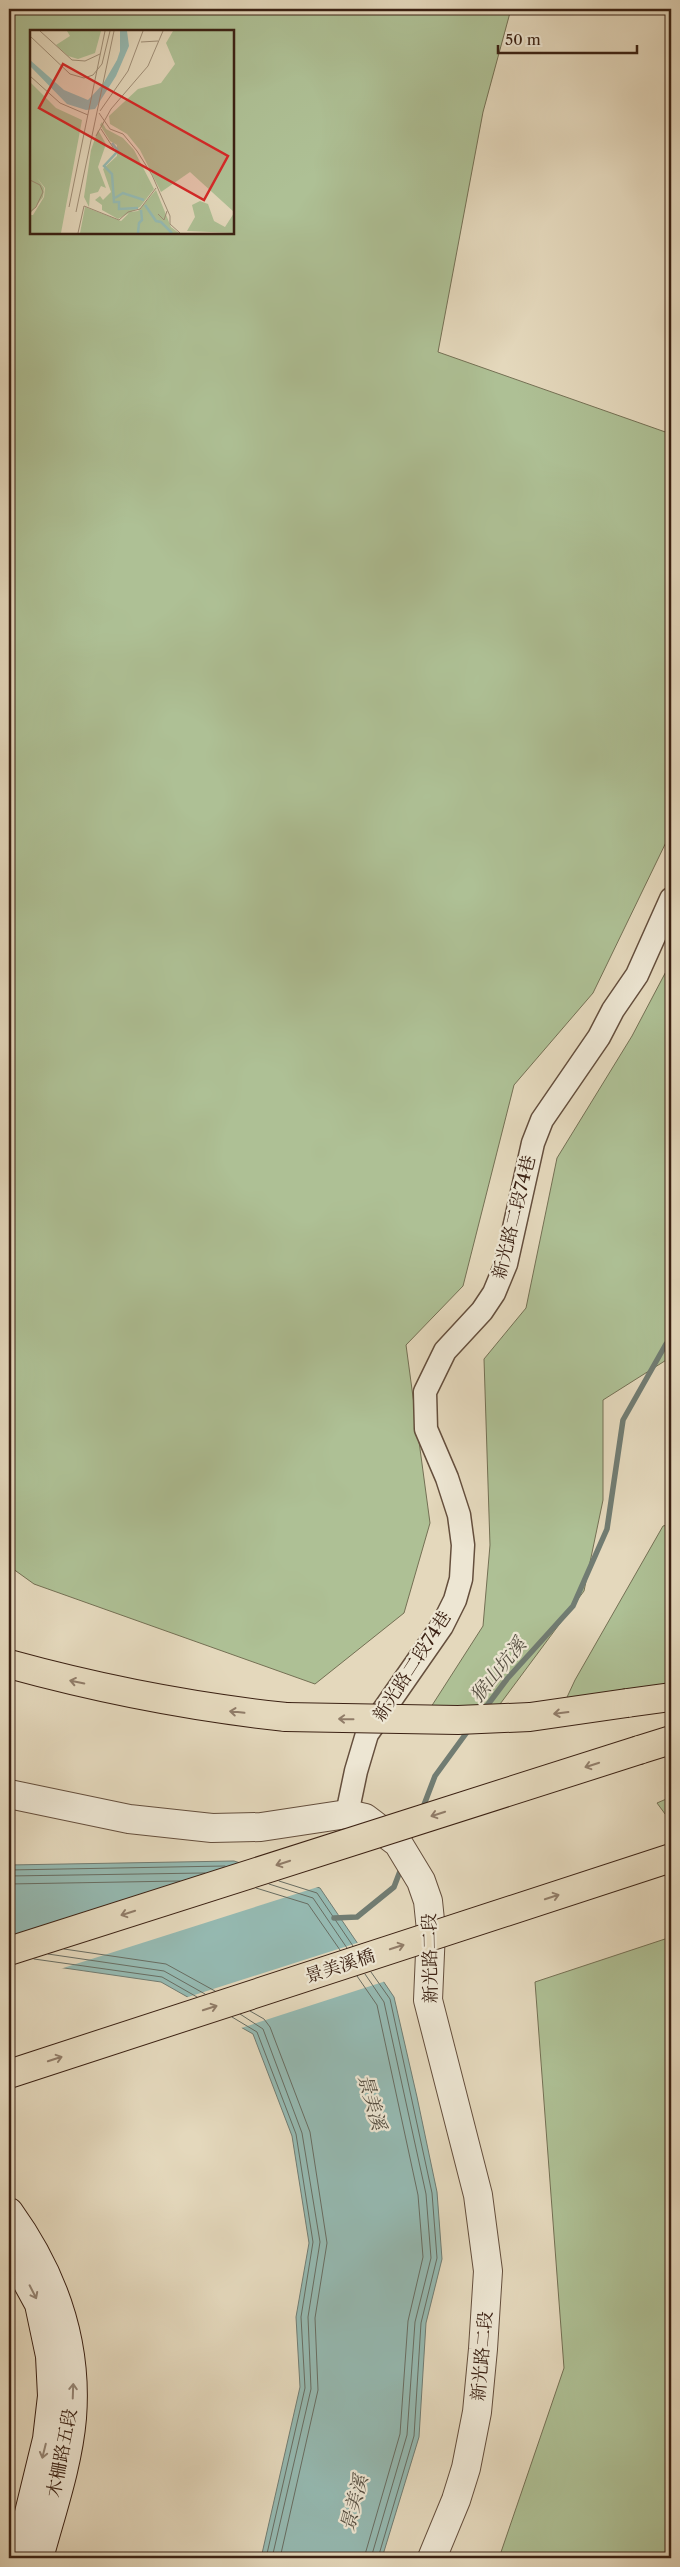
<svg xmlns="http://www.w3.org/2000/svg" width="680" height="2567" font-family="'Libre Caslon Text','Noto Serif TC',serif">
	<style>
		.green { fill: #aec095; stroke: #747054; fill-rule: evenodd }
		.water { fill: #95b9b1; stroke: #717c72 }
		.pier { fill: #e4d8bc }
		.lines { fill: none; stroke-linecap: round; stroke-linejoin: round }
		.shore { stroke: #686d62; stroke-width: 1 }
		.stream { stroke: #717c72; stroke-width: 5.5 }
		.minor-casing { stroke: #654f3d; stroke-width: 25 }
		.tertiary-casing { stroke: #654f3d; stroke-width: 30 }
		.secondary-casing { stroke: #3b2113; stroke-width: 30 }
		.motorway-casing { stroke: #3b2113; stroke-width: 30 }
		.minor { stroke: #ede6d3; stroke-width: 22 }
		.tertiary { stroke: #ede6d3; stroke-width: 28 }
		.secondary { stroke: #ede6d3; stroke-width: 28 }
		.motorway { stroke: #e4d8bc; stroke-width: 28 }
		.motorway-bridge-casing { stroke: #3b2113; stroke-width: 30; stroke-linecap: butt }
		.motorway-bridge { stroke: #e4d8bc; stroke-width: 28 }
		.oneway { stroke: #907c68 }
		.oneway2 { stroke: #948473 }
		.labels { text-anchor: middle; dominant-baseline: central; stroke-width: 4.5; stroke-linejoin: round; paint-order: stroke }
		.street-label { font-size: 18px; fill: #3b2113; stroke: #ede6d3 }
		.water-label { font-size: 19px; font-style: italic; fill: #564f42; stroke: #ede6d3 }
		.inset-river { fill: none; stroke: #95b9b1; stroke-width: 2.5 }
		.inset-road { fill: none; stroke: #a08f78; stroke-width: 1 }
		.view { fill: #d62828; fill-opacity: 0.15; stroke: #d62828; stroke-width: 2.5 }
		.inset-edge { fill: none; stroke: #3b2113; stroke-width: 2.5 }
	</style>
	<rect width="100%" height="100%" fill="#e4d8bc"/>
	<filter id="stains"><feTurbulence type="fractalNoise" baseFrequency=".004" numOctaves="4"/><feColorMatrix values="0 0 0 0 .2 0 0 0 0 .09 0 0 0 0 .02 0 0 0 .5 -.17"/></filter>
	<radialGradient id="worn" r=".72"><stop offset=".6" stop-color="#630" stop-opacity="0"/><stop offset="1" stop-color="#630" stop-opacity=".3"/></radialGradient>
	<g class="green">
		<path d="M 9,9 L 511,9 L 483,112 L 438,352 L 671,434 L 671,832 L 593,993 L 514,1085 L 463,1286 L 406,1345 L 430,1523 L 404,1613 L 315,1684 L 34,1584 L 9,1566 ZM 31,31 L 232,31 L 232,232 L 31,232 Z"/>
		<path d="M 671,962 L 671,1357 L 603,1400 L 603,1500 L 584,1591 L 483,1727 L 422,1721 L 483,1626 L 490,1545 L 484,1359 L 526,1308 L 557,1158 L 632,1036 Z"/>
		<path d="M 671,1524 L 671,1699 L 555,1723 L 575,1680 L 663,1526 Z"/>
		<path d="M 671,1797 L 671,1822 L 657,1803 Z"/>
		<path d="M 671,1937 L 671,2558 L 499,2558 L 564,2368 L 535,1982 Z"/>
	</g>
	<path class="water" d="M 234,1861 L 320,1888 L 394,1997 L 417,2097 L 437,2192 L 442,2259 L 426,2323 L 419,2437 L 382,2558 L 261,2558 L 300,2387 L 296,2317 L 309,2243 L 292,2136 L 253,2034 L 161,1982 L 9,1960 L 9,1865 Z"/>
	<g class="pier">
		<path d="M 247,1863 L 321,1886 L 57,1970 L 9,1963 Z"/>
		<path d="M 360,1942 L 386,1981 L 238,2029 L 185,1998 Z"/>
	</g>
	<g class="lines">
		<g class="shore">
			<path d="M 9,1870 L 225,1866"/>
			<path d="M 9,1876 L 205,1873"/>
			<path d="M 279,1881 L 317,1893 L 353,1946"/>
			<path d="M 9,1884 L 180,1881"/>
			<path d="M 269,1884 L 313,1898 L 347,1948"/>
			<path d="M 256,1888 L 308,1904 L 340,1950"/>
			<path d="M 64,1949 L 166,1964 L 215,1991"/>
			<path d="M 48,1954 L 164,1971 L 205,1994"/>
			<path d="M 34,1959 L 162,1977 L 197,1997"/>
			<path d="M 371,1972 L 390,1999 L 432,2193 L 437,2258 L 421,2323 L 414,2436 L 378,2558"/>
			<path d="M 365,1974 L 384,2002 L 426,2194 L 431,2258 L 415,2322 L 407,2435 L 371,2558"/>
			<path d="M 357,1976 L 377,2005 L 418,2195 L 423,2257 L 408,2321 L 400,2434 L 364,2558"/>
			<path d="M 250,2011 L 264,2019 L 270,2027 L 310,2132 L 327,2243 L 315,2318 L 318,2390 L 280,2558"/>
			<path d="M 240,2014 L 263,2029 L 302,2133 L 320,2242 L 308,2317 L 311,2389 L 272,2558"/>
			<path d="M 232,2017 L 257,2032 L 296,2134 L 313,2242 L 301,2317 L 305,2388 L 266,2558"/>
		</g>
		<g class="stream">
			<path d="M 483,1711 L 507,1679 L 573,1606 L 607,1529 L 623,1420 L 666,1344 L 671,1345"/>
			<path d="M 422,1810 L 435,1776 L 470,1728"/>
			<path d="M 334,1918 L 357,1917 L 394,1887 L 402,1866"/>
		</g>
		<g class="minor-casing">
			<path id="minor" d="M 347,1814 L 356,1771 L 367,1734 L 442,1626 L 455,1600 L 461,1579 L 463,1545 L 459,1515 L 447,1478 L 426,1429 L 425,1392 L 445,1351 L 482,1311 L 494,1293 L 506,1264 L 533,1143 L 542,1120 L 599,1037 L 613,1010 L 637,975 L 671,899"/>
		</g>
		<g class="tertiary-casing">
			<path id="tertiary" d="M 9,1794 L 129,1819 L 212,1828 L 261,1827 L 347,1814 L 365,1818 L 398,1843 L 421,1881 L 428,1901 L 431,1930 L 428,2000 L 478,2195 L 488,2271 L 483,2349 L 477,2412 L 466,2468 L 456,2500 L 432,2558"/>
		</g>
		<g class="secondary-casing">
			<g id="secondary">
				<path d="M 9,2212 C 53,2273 78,2341 72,2418 C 68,2465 51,2513 39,2558"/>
				<path d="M 9,2249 L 39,2304 L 50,2356 L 52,2396 L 47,2439 L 18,2558"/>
			</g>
		</g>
		<g class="motorway-casing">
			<g id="motorway">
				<path d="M 9,1664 C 100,1689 192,1707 286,1717"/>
				<path d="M 627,1703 L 671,1697"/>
				<path d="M 639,1750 L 671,1740"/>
			</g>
		</g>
		<use href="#minor" class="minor"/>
		<use href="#tertiary" class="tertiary"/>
		<use href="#secondary" class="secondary"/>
		<use href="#motorway" class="motorway"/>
		<g class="motorway-bridge-casing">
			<g id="motorway-bridge">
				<path d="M 286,1717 L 458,1720 L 530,1717 L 627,1703"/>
				<path d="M 9,1951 L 639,1750"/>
				<path d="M 9,2074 L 671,1858"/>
			</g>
		</g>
		<use href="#motorway-bridge" class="motorway-bridge"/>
	</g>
	<defs><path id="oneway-shaft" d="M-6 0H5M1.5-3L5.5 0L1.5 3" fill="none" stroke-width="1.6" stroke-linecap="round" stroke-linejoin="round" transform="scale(1.25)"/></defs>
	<g class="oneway">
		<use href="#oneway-shaft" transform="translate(77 1682) rotate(-168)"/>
		<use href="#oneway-shaft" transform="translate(237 1712) rotate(-174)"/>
		<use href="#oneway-shaft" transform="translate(561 1713) rotate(173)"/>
		<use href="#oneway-shaft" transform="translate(346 1719) rotate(-179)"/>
		<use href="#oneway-shaft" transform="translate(592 1765) rotate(162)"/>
		<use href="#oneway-shaft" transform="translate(438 1814) rotate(162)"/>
		<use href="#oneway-shaft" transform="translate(283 1863) rotate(162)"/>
		<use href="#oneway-shaft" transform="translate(552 1897) rotate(-18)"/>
		<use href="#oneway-shaft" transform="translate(128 1913) rotate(162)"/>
		<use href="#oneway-shaft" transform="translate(397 1947) rotate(-18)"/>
		<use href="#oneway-shaft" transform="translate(210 2008) rotate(-18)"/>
		<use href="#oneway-shaft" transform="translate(55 2059) rotate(-18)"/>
	</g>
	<g class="oneway2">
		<use href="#oneway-shaft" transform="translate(33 2292) rotate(63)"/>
		<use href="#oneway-shaft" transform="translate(73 2391) rotate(-88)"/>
		<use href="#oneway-shaft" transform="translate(44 2451) rotate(104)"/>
	</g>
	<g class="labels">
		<g class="street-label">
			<text transform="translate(514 1217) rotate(-76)">新光路二段74巷</text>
			<text transform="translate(412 1666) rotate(-57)">新光路二段74巷</text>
			<text transform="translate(430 1958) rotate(-91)">新光路二段</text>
			<text transform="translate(340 1966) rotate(-18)">景美溪橋</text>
			<text transform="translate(482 2356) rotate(-85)">新光路二段</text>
			<text transform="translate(62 2453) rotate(-79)">木柵路五段</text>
		</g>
		<g class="water-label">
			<text transform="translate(498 1670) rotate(-51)">猴山坑溪</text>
			<text transform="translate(372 2102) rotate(74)">景美溪</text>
			<text transform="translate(354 2503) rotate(-75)">景美溪</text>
		</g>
	</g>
	<g transform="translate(30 30)">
		<rect width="204" height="204" fill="#e4d8bc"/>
		<path d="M 37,1 L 71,1 L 65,23 L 48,29 L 38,26 L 26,15 L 40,6 ZM 143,1 L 204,1 L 204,182 L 160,142 L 131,162 L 110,120 L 97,104 L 80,94 L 79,86 L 108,59 L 131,53 L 145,34 L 136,13 ZM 0,52 L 26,78 L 52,90 L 31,203 L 0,203 L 0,185 L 3,185 L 14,167 L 15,158 L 7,148 L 14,158 L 13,167 L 0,184 ZM 72,92 L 76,99 L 93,108 L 104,120 L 124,159 L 110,177 L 88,189 L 72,180 L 72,175 L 65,170 L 70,166 L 73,170 L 81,162 L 73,139 L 87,126 L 87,115 L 80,111 L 70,95 ZM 68,100 L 76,114 L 68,137 L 76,158 L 71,156 L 68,162 L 60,164 L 59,177 L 54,167 L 61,120 ZM 126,160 L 141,197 L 149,203 L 50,203 L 55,177 L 91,191 L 100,182 L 108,181 ZM 170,171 L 178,174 L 184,191 L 195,197 L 204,183 L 204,203 L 157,201 L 165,187 L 162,175 Z" fill="#aec095"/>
		<path d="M 90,1 L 97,1 L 99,16 L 86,46 L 65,79 L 56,80 L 37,74 L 0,36 L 0,30 L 34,60 L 58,70 L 73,54 L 87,30 L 90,21 Z" fill="#95b9b1"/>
		<path class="inset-river" d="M 82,113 L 88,121 L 74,136 L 82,144 L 84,172 L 89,172 L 89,179 L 108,178M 85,168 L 93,163 L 114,170M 115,175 L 126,191 L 131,192 L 142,203M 108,203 L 109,193 L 112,190 L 111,180"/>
		<path class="inset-road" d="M 10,1 L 42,30 L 55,31 L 70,24M 0,6 L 40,44 L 54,48 L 63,45 L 72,34 L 80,1M 111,12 L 128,11M 0,46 L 30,73 L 58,85M 70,81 L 98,41 L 113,1M 69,83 L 80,99 L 93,104 L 107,121 L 122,145 L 140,186 L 140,194 L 150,203M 71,99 L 84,119M 66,106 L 81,79 L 118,36 L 133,1M 0,150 L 10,155 L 13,162 L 6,177 L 0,182M 39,177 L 75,1M 46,182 L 84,1M 128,184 L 134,190 L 137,181M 48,203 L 54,176 L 89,190 L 98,182 L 110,179 L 126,158"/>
		<path class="view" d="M 33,34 L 198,126 L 174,170 L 9,78 Z"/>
		<rect width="204" height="204" class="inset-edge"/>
	</g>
	<rect width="680" height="2567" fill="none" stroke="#e4d8bc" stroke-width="30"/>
	<rect x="10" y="10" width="660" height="2547" fill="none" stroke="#3b2113" stroke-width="2.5"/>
	<rect x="15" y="15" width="650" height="2537" fill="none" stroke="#3b2113"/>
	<path d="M498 45v8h139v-8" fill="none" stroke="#3b2113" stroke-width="2.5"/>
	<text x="505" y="45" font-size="15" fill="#3b2113" stroke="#ede6d3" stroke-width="4" paint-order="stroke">50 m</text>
	<rect width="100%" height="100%" filter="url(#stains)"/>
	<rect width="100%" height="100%" fill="url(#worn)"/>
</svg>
